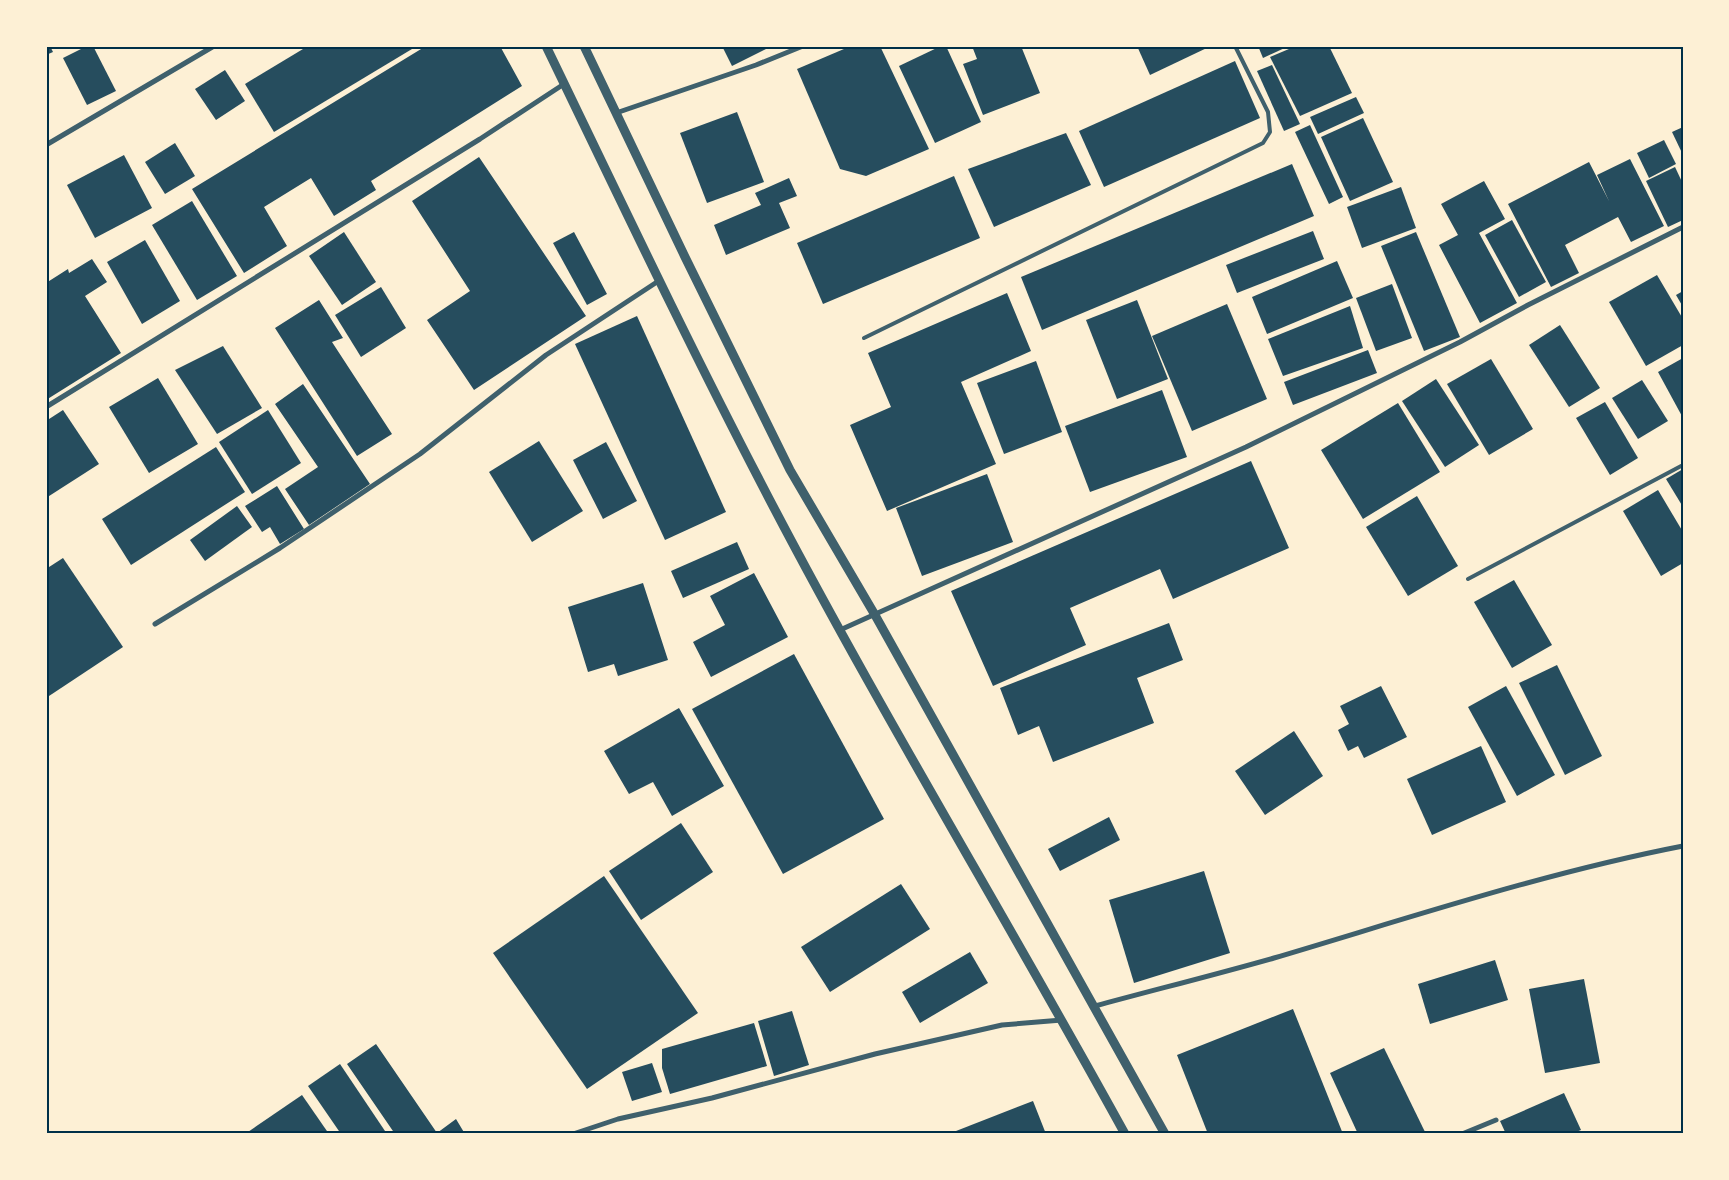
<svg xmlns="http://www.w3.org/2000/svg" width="1729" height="1180" font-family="'Titillium Web',sans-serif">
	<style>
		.building { fill: #264d5e }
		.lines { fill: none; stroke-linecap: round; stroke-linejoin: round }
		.service { stroke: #3f606c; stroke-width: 4 }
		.minor { stroke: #3f606c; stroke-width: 5 }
		.tertiary { stroke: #3f606c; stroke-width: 9 }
		.neatline { fill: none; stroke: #003049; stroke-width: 2 }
	</style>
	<rect width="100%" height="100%" fill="#fdf0d5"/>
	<g class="building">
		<path d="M 46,46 L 50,46 L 53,52 L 46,55 Z"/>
		<path d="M 87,46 L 93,46 L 116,91 L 87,105 L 63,58 Z"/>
		<path d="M 308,46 L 417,46 L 274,132 L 245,84 Z"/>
		<path d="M 426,46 L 500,46 L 522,86 L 371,181 L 376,190 L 334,216 L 311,178 L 264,207 L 287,246 L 244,273 L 192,189 Z"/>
		<path d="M 722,46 L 772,46 L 732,66 Z"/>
		<path d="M 851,46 L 880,46 L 929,149 L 866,176 L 840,169 L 797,69 Z"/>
		<path d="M 941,46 L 946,46 L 981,122 L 935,143 L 899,66 Z"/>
		<path d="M 972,46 L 1021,46 L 1040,93 L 983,115 L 963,64 L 977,59 Z"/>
		<path d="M 1137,46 L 1211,46 L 1150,75 Z"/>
		<path d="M 1258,46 L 1289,46 L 1263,58 Z"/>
		<path d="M 1296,46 L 1329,46 L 1352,93 L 1300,116 L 1270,57 Z"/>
		<path d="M 1235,61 L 1260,118 L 1104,187 L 1079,131 Z"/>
		<path d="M 1272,65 L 1300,124 L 1284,131 L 1257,71 Z"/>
		<path d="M 225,70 L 245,101 L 216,120 L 195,89 Z"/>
		<path d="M 1356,97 L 1364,113 L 1318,134 L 1310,117 Z"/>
		<path d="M 737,112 L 764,182 L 707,203 L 680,133 Z"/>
		<path d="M 1363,118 L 1393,182 L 1350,201 L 1321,137 Z"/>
		<path d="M 1310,125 L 1343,197 L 1329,204 L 1295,132 Z"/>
		<path d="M 1683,127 L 1683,155 L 1672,132 Z"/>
		<path d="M 1066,133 L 1091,185 L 994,227 L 968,169 Z"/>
		<path d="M 1664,140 L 1676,164 L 1649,178 L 1637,153 Z"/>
		<path d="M 175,143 L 195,176 L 165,194 L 145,162 Z"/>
		<path d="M 124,155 L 152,208 L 95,238 L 67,185 Z"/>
		<path d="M 479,157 L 586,316 L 474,390 L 427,320 L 470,291 L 412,201 Z"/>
		<path d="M 1630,159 L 1664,226 L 1631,242 L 1618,217 L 1565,245 L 1579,273 L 1551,287 L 1508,204 L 1589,162 L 1609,201 L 1597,175 Z"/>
		<path d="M 1292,164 L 1314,216 L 1042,330 L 1021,277 Z"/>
		<path d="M 1675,167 L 1683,184 L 1683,220 L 1668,227 L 1646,181 Z"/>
		<path d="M 954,176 L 980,238 L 823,304 L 797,243 Z"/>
		<path d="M 789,178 L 797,196 L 779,203 L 790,228 L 726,255 L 714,225 L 761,205 L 755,193 Z"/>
		<path d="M 1484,181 L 1505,219 L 1479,233 L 1517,303 L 1480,323 L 1439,245 L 1458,235 L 1441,204 Z"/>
		<path d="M 1401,187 L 1416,228 L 1362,248 L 1347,207 Z"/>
		<path d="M 192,201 L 237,276 L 197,300 L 152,225 Z"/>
		<path d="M 1512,220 L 1546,282 L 1519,297 L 1485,235 Z"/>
		<path d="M 1313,231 L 1324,259 L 1237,293 L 1226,265 Z"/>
		<path d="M 344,232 L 376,282 L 342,305 L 309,256 Z"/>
		<path d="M 574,232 L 607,294 L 587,305 L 553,243 Z"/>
		<path d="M 1416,232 L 1460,337 L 1424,351 L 1381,246 Z"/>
		<path d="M 145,240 L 180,301 L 142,324 L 107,262 Z"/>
		<path d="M 92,259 L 107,282 L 85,296 L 121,353 L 46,400 L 46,283 L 68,269 L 69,273 Z"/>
		<path d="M 1337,261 L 1353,298 L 1267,334 L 1252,297 Z"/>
		<path d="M 1657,275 L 1683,319 L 1683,345 L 1646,366 L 1609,302 Z"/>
		<path d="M 1392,284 L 1412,338 L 1376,351 L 1356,298 Z"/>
		<path d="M 381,287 L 406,328 L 361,357 L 335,315 Z"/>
		<path d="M 1683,291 L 1683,307 L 1676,295 Z"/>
		<path d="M 1007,293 L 1031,351 L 961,382 L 996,464 L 887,511 L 850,425 L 891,407 L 868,353 Z"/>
		<path d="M 319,300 L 343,338 L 332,342 L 392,434 L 357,456 L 275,328 Z"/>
		<path d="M 1137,300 L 1168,379 L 1117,399 L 1086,320 Z"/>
		<path d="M 1227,304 L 1267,399 L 1192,431 L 1152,336 Z"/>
		<path d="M 1350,306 L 1363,348 L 1283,376 L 1268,339 Z"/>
		<path d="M 637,316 L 726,512 L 665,540 L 575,344 Z"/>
		<path d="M 1560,325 L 1600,388 L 1569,407 L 1529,345 Z"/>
		<path d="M 223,346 L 262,408 L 217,434 L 175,370 Z"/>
		<path d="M 1368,350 L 1377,373 L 1293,405 L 1284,382 Z"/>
		<path d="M 1683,358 L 1683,418 L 1658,372 Z"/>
		<path d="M 1491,359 L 1533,429 L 1489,455 L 1447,384 Z"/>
		<path d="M 1036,361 L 1062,432 L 1004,454 L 977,383 Z"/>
		<path d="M 158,378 L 198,444 L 149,473 L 109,407 Z"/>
		<path d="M 1436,379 L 1479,445 L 1445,467 L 1402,401 Z"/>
		<path d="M 1642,380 L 1668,421 L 1638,439 L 1612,398 Z"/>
		<path d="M 303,384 L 370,484 L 309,525 L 285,489 L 318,467 L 275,404 Z"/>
		<path d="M 1162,390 L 1187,457 L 1090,492 L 1065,426 Z"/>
		<path d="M 1605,402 L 1638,458 L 1610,475 L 1576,418 Z"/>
		<path d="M 1398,403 L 1440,472 L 1363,519 L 1321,450 Z"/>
		<path d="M 63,410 L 99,464 L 46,498 L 46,421 Z"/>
		<path d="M 268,410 L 301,463 L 252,494 L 219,442 Z"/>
		<path d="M 539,441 L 583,511 L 532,542 L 489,472 Z"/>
		<path d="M 606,442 L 637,501 L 603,519 L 573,460 Z"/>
		<path d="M 216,447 L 245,492 L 131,565 L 102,519 Z"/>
		<path d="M 1251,461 L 1289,548 L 1173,599 L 1160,569 L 1070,608 L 1086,645 L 993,686 L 951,591 Z"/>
		<path d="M 1683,469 L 1683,507 L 1666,479 Z"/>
		<path d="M 987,474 L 1013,542 L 922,576 L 896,508 Z"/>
		<path d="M 277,486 L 304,529 L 280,544 L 270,527 L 262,532 L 245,506 Z"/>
		<path d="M 1658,490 L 1683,532 L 1683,563 L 1661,576 L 1623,511 Z"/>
		<path d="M 1417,496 L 1458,566 L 1408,596 L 1366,527 Z"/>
		<path d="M 237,506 L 252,527 L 205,561 L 190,540 Z"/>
		<path d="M 737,542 L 749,569 L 683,598 L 671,571 Z"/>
		<path d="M 63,558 L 123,647 L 46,698 L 46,569 Z"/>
		<path d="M 754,573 L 788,637 L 711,677 L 693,642 L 725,625 L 710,596 Z"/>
		<path d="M 1514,580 L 1552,645 L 1512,668 L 1474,602 Z"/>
		<path d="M 643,583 L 668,660 L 618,676 L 614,664 L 588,672 L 568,607 Z"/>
		<path d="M 1169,623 L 1183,660 L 1137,678 L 1154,723 L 1053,762 L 1039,726 L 1018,735 L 1000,688 Z"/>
		<path d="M 794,654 L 884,819 L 783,874 L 692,709 Z"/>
		<path d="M 1557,665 L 1602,756 L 1565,775 L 1519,683 Z"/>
		<path d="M 1381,686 L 1407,737 L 1364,758 L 1358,746 L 1348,751 L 1338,730 L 1349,724 L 1340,706 Z"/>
		<path d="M 1506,686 L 1555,775 L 1517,796 L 1468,707 Z"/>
		<path d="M 679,708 L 724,786 L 672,816 L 653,782 L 629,794 L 604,751 Z"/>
		<path d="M 1294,731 L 1323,776 L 1265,815 L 1235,771 Z"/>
		<path d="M 1481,746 L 1506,802 L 1432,835 L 1407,779 Z"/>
		<path d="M 1109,817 L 1120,840 L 1060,871 L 1048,849 Z"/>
		<path d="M 681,823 L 713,872 L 641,920 L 609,871 Z"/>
		<path d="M 1204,871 L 1230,953 L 1134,983 L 1109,900 Z"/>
		<path d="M 604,876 L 698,1013 L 587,1089 L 493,953 Z"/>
		<path d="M 901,884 L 930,929 L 830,992 L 801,947 Z"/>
		<path d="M 970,952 L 988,983 L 920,1023 L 902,992 Z"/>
		<path d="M 1495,960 L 1508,1000 L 1430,1024 L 1418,984 Z"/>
		<path d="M 1584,979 L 1600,1063 L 1545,1073 L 1529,989 Z"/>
		<path d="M 1293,1009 L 1343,1134 L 1208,1134 L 1177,1055 Z"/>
		<path d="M 792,1011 L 809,1065 L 774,1076 L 758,1021 Z"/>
		<path d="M 754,1023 L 767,1066 L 670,1094 L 662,1068 L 662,1049 Z"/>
		<path d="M 376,1044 L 437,1133 L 456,1119 L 465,1134 L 395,1134 L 347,1064 Z"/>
		<path d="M 1384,1048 L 1426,1134 L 1358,1134 L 1330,1073 Z"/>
		<path d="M 652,1063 L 662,1092 L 632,1101 L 622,1072 Z"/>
		<path d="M 340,1064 L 387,1134 L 341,1134 L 308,1086 Z"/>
		<path d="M 1564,1093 L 1581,1130 L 1571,1134 L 1506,1134 L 1500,1121 Z"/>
		<path d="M 302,1095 L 329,1134 L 245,1134 Z"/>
		<path d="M 1033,1101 L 1046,1134 L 957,1134 L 956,1131 Z"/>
	</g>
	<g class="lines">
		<g class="service">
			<path d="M 864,338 L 1263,143 L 1270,132 L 1268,112 L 1235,46"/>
			<path d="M 1468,579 L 1683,465"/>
		</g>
		<g class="minor">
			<path d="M 616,113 L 756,65 L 803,46"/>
			<path d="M 46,145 L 214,46"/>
			<path d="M 46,407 L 480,139 L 564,84"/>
			<path d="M 155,624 L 280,548 L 420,454 L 546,355 L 660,280"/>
			<path d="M 840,630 L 1246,447 L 1460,342 L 1528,305 L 1683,227"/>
			<path d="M 1095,1006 C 1154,990 1214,975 1274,958 C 1409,918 1544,873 1683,846"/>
			<path d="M 573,1134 L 618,1119 L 712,1098 L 875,1054 L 1002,1025 L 1062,1020"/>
			<path d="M 1462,1134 L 1496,1120"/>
		</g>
		<g class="tertiary">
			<path d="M 546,46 C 617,193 687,341 762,485 C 876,705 1006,917 1125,1134"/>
			<path d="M 584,46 L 685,257 L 790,470 L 875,615 L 1165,1134"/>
		</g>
	</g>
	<rect width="1729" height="1180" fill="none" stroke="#fdf0d5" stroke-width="95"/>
	<rect x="48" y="48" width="1634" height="1084" class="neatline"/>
</svg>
